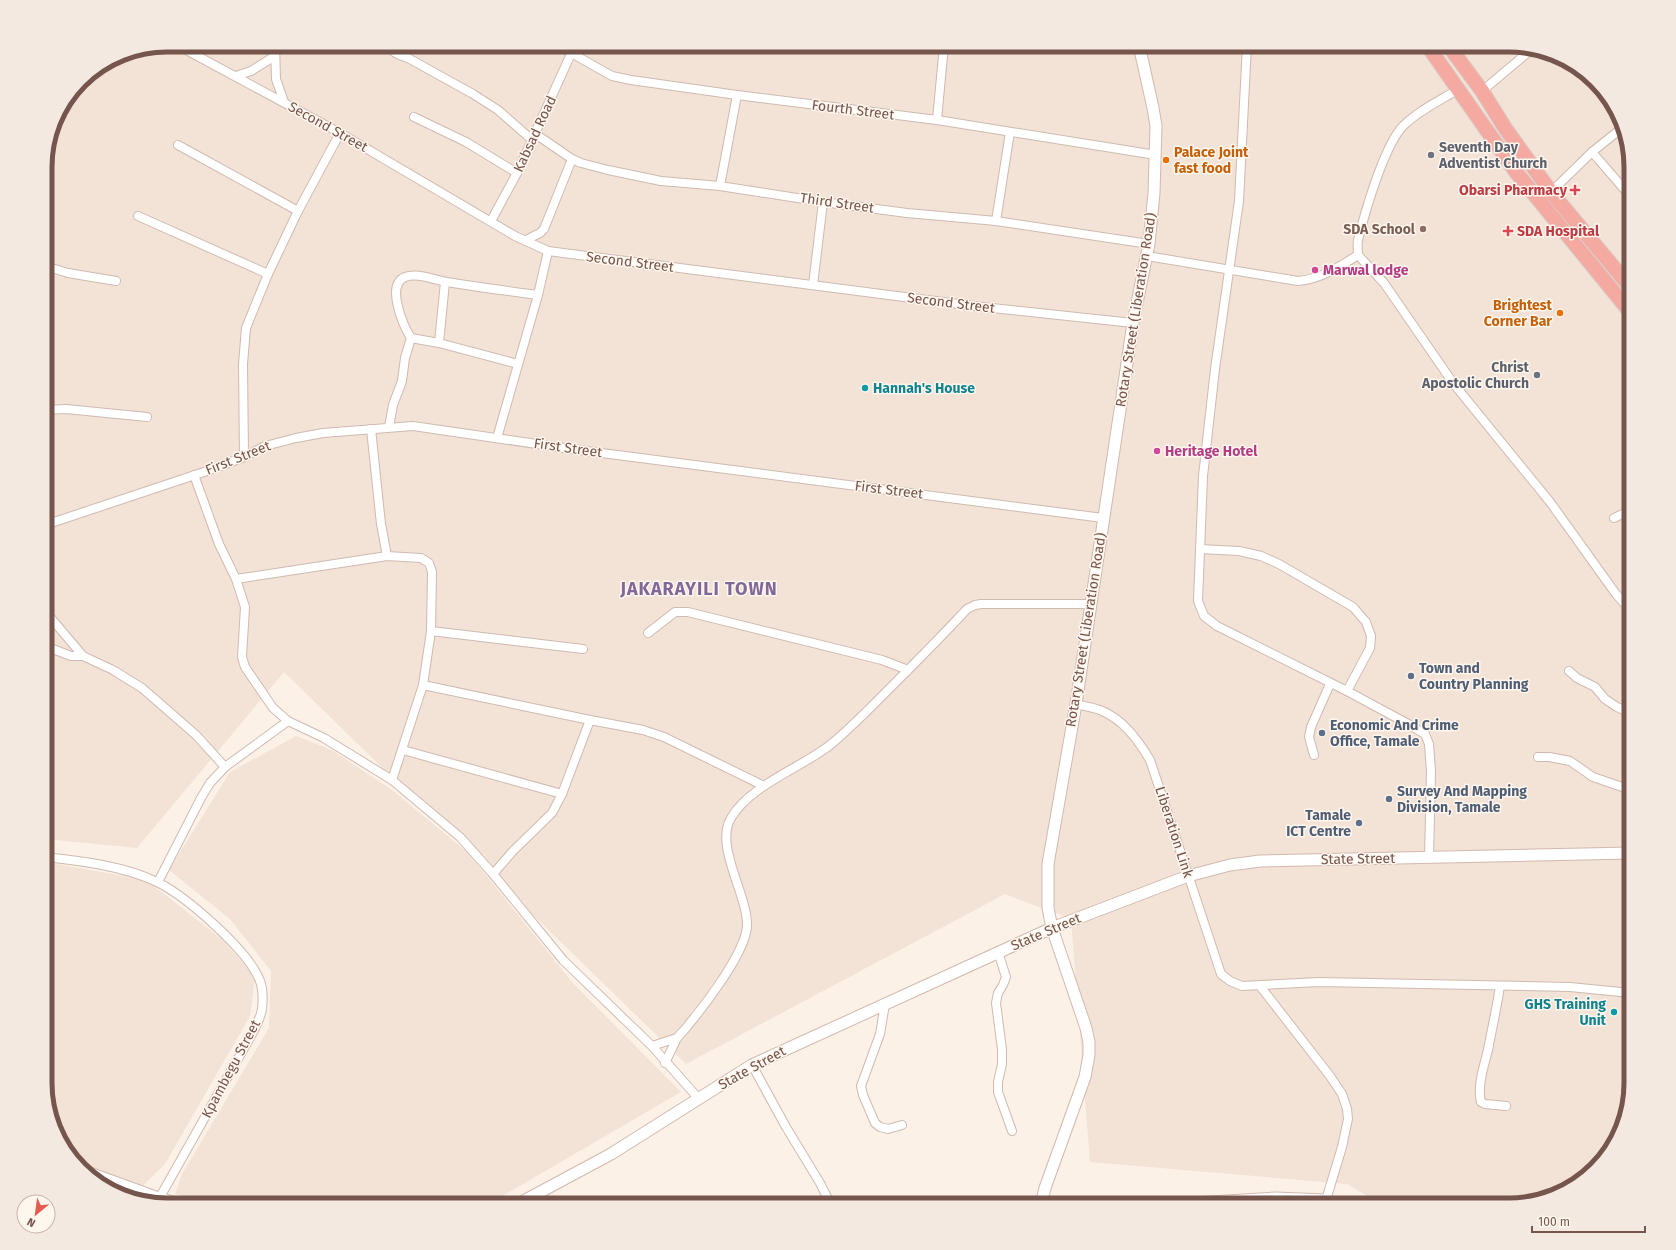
<svg xmlns="http://www.w3.org/2000/svg" width="1676" height="1250" font-family="'Fira Sans',sans-serif">
	<style>
		.residential { fill: #f3e2d6 }
		.lines { fill: none; stroke-linecap: round; stroke-linejoin: round }
		.street-casing { stroke: #d0bab0; stroke-width: 10 }
		.secondary-casing { stroke: #d2b9ae; stroke-width: 13 }
		.highway-casing { stroke: #d8cfcd; stroke-width: 16 }
		.street { stroke: #fff; stroke-width: 8 }
		.secondary { stroke: #fff; stroke-width: 11 }
		.highway { stroke: #f4aaa0; stroke-width: 14 }
		.worship-dot { fill: #6b7280; stroke: #fff6ee; stroke-width: 1.5 }
		.food-dot { fill: #e8710a; stroke: #fff6ee; stroke-width: 1.5 }
		.health-dot { fill: #e0444e; stroke: #fff6ee; stroke-width: 1.5 }
		.education-dot { fill: #8d6e63; stroke: #fff6ee; stroke-width: 1.5 }
		.hotel-dot { fill: #d1479c; stroke: #fff6ee; stroke-width: 1.5 }
		.culture-dot { fill: #0f9aa8; stroke: #fff6ee; stroke-width: 1.5 }
		.service-dot { fill: #5c6f8a; stroke: #fff6ee; stroke-width: 1.5 }
		.labels { text-anchor: middle; dominant-baseline: central; stroke-width: 3; stroke-linejoin: round; paint-order: stroke }
		.street-label { font-size: 14px; fill: #75554c; stroke: #fff6ee }
		.worship-label { font-size: 14px; font-weight: bold; fill: #5b616d; stroke: #fff6ee; text-anchor: start }
		.food-label { font-size: 14px; font-weight: bold; fill: #c56008; stroke: #fff6ee; text-anchor: start }
		.health-label { font-size: 14px; font-weight: bold; fill: #be3a42; stroke: #fff6ee; text-anchor: end }
		.education-label { font-size: 14px; font-weight: bold; fill: #785e54; stroke: #fff6ee; text-anchor: end }
		.hotel-label { font-size: 14px; font-weight: bold; fill: #b23c85; stroke: #fff6ee; text-anchor: start }
		.culture-label { font-size: 14px; font-weight: bold; fill: #0d838f; stroke: #fff6ee; text-anchor: start }
		.service-label { font-size: 14px; font-weight: bold; fill: #4e5e75; stroke: #fff6ee; text-anchor: start }
		.district-label { font-size: 18px; font-weight: bold; letter-spacing: 1px; fill: #816898; stroke: #fff6ee }
		.rim { fill: none; stroke: #75554c; stroke-width: 5 }
	</style>
	<rect width="100%" height="100%" fill="#fcf1e7"/>
	<g class="residential">
		<path d="M 167,45 L 1510,45 L 1549,52 L 1584,70 L 1619,113 L 1631,166 L 1631,1084 L 1624,1123 L 1606,1158 L 1563,1193 L 1509,1205 L 1383,1205 L 1347,1184 L 1090,1162 L 1071,919 L 1005,894 L 686,1064 L 284,672 L 137,848 L 45,839 L 45,159 L 54,120 L 81,80 L 120,54 Z"/>
		<path d="M 296,736 L 332,750 L 392,790 L 468,853 L 572,982 L 681,1092 L 487,1205 L 211,1205 L 175,1194 L 182,1174 L 269,1028 L 271,971 L 230,919 L 169,870 L 230,772 Z"/>
		<path d="M 45,862 L 146,880 L 224,941 L 255,977 L 250,1016 L 165,1164 L 129,1199 L 92,1180 L 58,1137 L 45,1091 Z"/>
	</g>
	<g class="lines">
		<g class="street-casing">
			<g id="street">
				<path d="M 177,45 L 340,133 L 515,236 L 548,251 L 974,306 L 1133,323"/>
				<path d="M 275,45 L 276,79 L 284,102"/>
				<path d="M 388,45 C 392,53 400,56 408,58 L 473,94 L 498,110 L 531,139"/>
				<path d="M 557,45 L 612,76 L 631,80 L 737,95 L 937,120 L 1156,155"/>
				<path d="M 1247,45 L 1239,201 L 1215,369 L 1203,476 L 1198,601 L 1204,616 L 1217,626 L 1347,691 L 1410,725 L 1425,734 L 1429,744 L 1431,772 L 1429,857"/>
				<path d="M 236,76 L 251,71 L 275,56"/>
				<path d="M 1482,91 L 1532,49"/>
				<path d="M 414,117 L 466,142 L 517,173"/>
				<path d="M 937,120 L 944,45"/>
				<path d="M 534,133 L 572,159 L 581,163 L 608,170 L 661,181 L 720,186 L 823,202 L 907,213 L 996,221 L 1149,244"/>
				<path d="M 178,145 L 298,211"/>
				<path d="M 1592,152 L 1631,197"/>
				<path d="M 720,186 L 737,95"/>
				<path d="M 1551,192 L 1592,152 L 1622,128"/>
				<path d="M 138,216 L 268,274"/>
				<path d="M 491,221 L 517,173 L 575,45"/>
				<path d="M 996,221 L 1010,132"/>
				<path d="M 526,240 L 540,233 L 544,229 L 572,159"/>
				<path d="M 1358,255 C 1358,250 1357,244 1358,240 C 1365,212 1384,146 1403,126 C 1418,111 1439,101 1457,90"/>
				<path d="M 1147,256 L 1298,281 C 1321,279 1339,267 1358,255 L 1384,283 L 1453,383 L 1550,502 L 1616,594 L 1631,611"/>
				<path d="M 45,266 L 68,273 L 116,281"/>
				<path d="M 813,285 L 823,202"/>
				<path d="M 411,338 C 404,327 385,285 405,277 C 417,272 434,280 447,282 C 477,287 508,291 538,295"/>
				<path d="M 439,343 L 445,282"/>
				<path d="M 45,410 L 66,409 L 147,417"/>
				<path d="M 389,427 L 393,405 L 402,381 L 405,358 L 411,338 L 439,343 L 518,364"/>
				<path d="M 371,429 L 381,524 L 387,556"/>
				<path d="M 497,438 L 538,295 L 548,251"/>
				<path d="M 244,457 L 243,364 L 246,328 L 268,274 L 298,211 L 340,133"/>
				<path d="M 194,475 L 219,544 L 236,579 L 245,607 L 242,657 L 245,667 L 273,708 L 288,721 L 324,738 L 392,780 L 460,837 L 493,874 L 563,960 L 652,1046 L 699,1099"/>
				<path d="M 1614,518 L 1631,510"/>
				<path d="M 45,525 L 207,471 L 244,457 L 265,446 L 296,438 L 323,433 L 413,426 L 571,449 L 1103,518"/>
				<path d="M 1200,549 L 1239,551 L 1261,556 L 1279,564 L 1353,607 L 1366,622 L 1371,636 L 1370,648 L 1347,691"/>
				<path d="M 236,579 L 387,556 L 421,558 L 429,563 L 432,572 L 431,631 L 423,685 L 392,780"/>
				<path d="M 45,611 L 83,656 L 113,670 L 142,688 L 196,735 L 225,767"/>
				<path d="M 431,631 L 583,649"/>
				<path d="M 648,633 L 675,612 L 688,612 L 882,660 L 908,670"/>
				<path d="M 45,646 L 71,656 L 83,656"/>
				<path d="M 1569,671 L 1577,678 L 1595,687 L 1605,699 L 1617,707 L 1631,713"/>
				<path d="M 423,685 L 590,720 L 643,730 L 664,737 L 764,786"/>
				<path d="M 1076,704 C 1083,706 1092,707 1100,710 C 1123,719 1138,740 1150,760 L 1221,974 L 1230,981 L 1242,986 L 1319,982 L 1570,987 L 1631,993"/>
				<path d="M 403,750 L 562,794"/>
				<path d="M 1314,755 L 1309,737 L 1311,727 L 1330,684"/>
				<path d="M 1538,757 L 1549,757 L 1570,761 L 1593,777 L 1631,790"/>
				<path d="M 45,857 C 81,861 124,866 157,882 C 186,896 249,951 260,981 C 263,989 263,1000 262,1009 C 260,1024 239,1056 231,1071 C 207,1113 184,1155 160,1197 L 83,1169"/>
				<path d="M 493,874 L 513,851 L 552,813 L 562,794 L 590,720"/>
				<path d="M 158,882 L 201,798 L 210,783 L 225,767 L 288,721"/>
				<path d="M 998,952 L 1006,977 L 1003,985 L 998,993 L 996,1003 L 1002,1049 L 1002,1064 L 998,1082 L 998,1092 L 1012,1131"/>
				<path d="M 1260,986 L 1330,1076 L 1342,1094 L 1347,1109 L 1348,1119 L 1342,1147 L 1326,1200"/>
				<path d="M 1500,986 C 1497,1007 1492,1028 1488,1050 C 1484,1066 1477,1086 1481,1102 L 1485,1104 L 1506,1106"/>
				<path d="M 885,1004 L 880,1034 L 861,1086 L 863,1095 L 875,1123 L 880,1127 L 888,1129 L 902,1125"/>
				<path d="M 652,1046 L 677,1038"/>
				<path d="M 665,1063 C 669,1055 673,1046 677,1038 C 681,1033 686,1029 689,1024 C 706,1004 746,951 747,926 C 748,895 714,846 731,818 C 750,785 801,768 830,745 C 851,728 870,708 889,689 C 916,662 942,636 967,609 L 975,605 L 981,604 L 1090,604"/>
				<path d="M 752,1065 L 786,1127 L 820,1183 L 831,1205"/>
			</g>
		</g>
		<g class="secondary-casing">
			<g id="secondary">
				<path d="M 143,1201 C 158,1195 165,1199 178,1205"/>
				<path d="M 516,1205 L 611,1154 L 752,1065 L 800,1043 L 1052,928 L 1188,876 L 1230,865 L 1260,861 L 1631,853"/>
				<path d="M 1041,1205 L 1045,1188 L 1085,1077 L 1089,1055 L 1089,1042 L 1086,1028 L 1052,928 L 1048,908 L 1048,864 L 1076,704 L 1133,323 L 1149,244 L 1154,193 L 1156,126 L 1153,108 L 1139,45"/>
				<path d="M 1161,1205 L 1275,1198 L 1326,1200 L 1337,1205"/>
			</g>
		</g>
		<g class="highway-casing">
			<g id="highway">
				<path d="M 1427,45 L 1516,172 L 1631,313"/>
				<path d="M 1448,45 L 1482,91 L 1505,128 L 1551,192 L 1631,288"/>
			</g>
		</g>
		<use href="#street" class="street"/>
		<use href="#secondary" class="secondary"/>
		<use href="#highway" class="highway"/>
	</g>
	<g class="worship-dot">
		<circle cx="1431" cy="155" r="4"/>
		<circle cx="1537" cy="375" r="4"/>
	</g>
	<g class="food-dot">
		<circle cx="1166" cy="160" r="4"/>
		<circle cx="1560" cy="313" r="4"/>
	</g>
	<g class="health-dot">
		<path d="M1573 184h4v4h4v4h-4v4h-4v-4h-4v-4h4z"/>
		<path d="M1506 225h4v4h4v4h-4v4h-4v-4h-4v-4h4z"/>
	</g>
	<circle class="education-dot" cx="1423" cy="229" r="4"/>
	<g class="hotel-dot">
		<circle cx="1315" cy="270" r="4"/>
		<circle cx="1157" cy="451" r="4"/>
	</g>
	<g class="culture-dot">
		<circle cx="865" cy="388" r="4"/>
		<circle cx="1614" cy="1012" r="4"/>
	</g>
	<g class="service-dot">
		<circle cx="1411" cy="676" r="4"/>
		<circle cx="1322" cy="733" r="4"/>
		<circle cx="1389" cy="799" r="4"/>
		<circle cx="1359" cy="823" r="4"/>
	</g>
	<g class="labels">
		<g class="street-label">
			<text transform="translate(853 110) rotate(7)">Fourth Street</text>
			<text transform="translate(328 127) rotate(29)">Second Street</text>
			<text transform="translate(535 134) rotate(-65)">Kabsad Road</text>
			<text transform="translate(837 203) rotate(8)">Third Street</text>
			<text transform="translate(630 262) rotate(7)">Second Street</text>
			<text transform="translate(951 303) rotate(7)">Second Street</text>
			<text transform="translate(1136 310) rotate(-81)">Rotary Street (Liberation Road)</text>
			<text transform="translate(568 448) rotate(8)">First Street</text>
			<text transform="translate(238 458) rotate(-22)">First Street</text>
			<text transform="translate(889 490) rotate(7)">First Street</text>
			<text transform="translate(1086 630) rotate(-81)">Rotary Street (Liberation Road)</text>
			<text transform="translate(1174 832) rotate(72)">Liberation Link</text>
			<text transform="translate(1358 859) rotate(-1)">State Street</text>
			<text transform="translate(1046 932) rotate(-23)">State Street</text>
			<text transform="translate(752 1068) rotate(-29)">State Street</text>
			<text transform="translate(231 1069) rotate(-62)">Kpambegu Street</text>
		</g>
		<g class="worship-label">
			<text x="1439" y="147">Seventh Day<tspan x="1439" dy="16">Adventist Church</tspan></text>
			<text x="1529" y="367" text-anchor="end">Christ<tspan x="1529" dy="16">Apostolic Church</tspan></text>
		</g>
		<g class="food-label">
			<text x="1174" y="152">Palace Joint<tspan x="1174" dy="16">fast food</tspan></text>
			<text x="1552" y="305" text-anchor="end">Brightest<tspan x="1552" dy="16">Corner Bar</tspan></text>
		</g>
		<g class="health-label">
			<text x="1567" y="190">Obarsi Pharmacy</text>
			<text x="1517" y="231" text-anchor="start">SDA Hospital</text>
		</g>
		<g class="education-label">
			<text x="1415" y="229">SDA School</text>
		</g>
		<g class="hotel-label">
			<text x="1323" y="270">Marwal lodge</text>
			<text x="1165" y="451">Heritage Hotel</text>
		</g>
		<g class="culture-label">
			<text x="873" y="388">Hannah's House</text>
			<text x="1606" y="1004" text-anchor="end">GHS Training<tspan x="1606" dy="16">Unit</tspan></text>
		</g>
		<g class="service-label">
			<text x="1419" y="668">Town and<tspan x="1419" dy="16">Country Planning</tspan></text>
			<text x="1330" y="725">Economic And Crime<tspan x="1330" dy="16">Office, Tamale</tspan></text>
			<text x="1397" y="791">Survey And Mapping<tspan x="1397" dy="16">Division, Tamale</tspan></text>
			<text x="1351" y="815" text-anchor="end">Tamale<tspan x="1351" dy="16">ICT Centre</tspan></text>
		</g>
		<g class="district-label">
			<text x="699" y="589">JAKARAYILI TOWN</text>
		</g>
	</g>
	<path d="M0 0H1676V1250H0ZM167 52H1509A115 115 0 0 1 1624 167V1083A115 115 0 0 1 1509 1198H167A115 115 0 0 1 52 1083V167A115 115 0 0 1 167 52Z" fill="#f4e9e1" fill-rule="evenodd"/>
	<path class="rim" d="M167 52H1509A115 115 0 0 1 1624 167V1083A115 115 0 0 1 1509 1198H167A115 115 0 0 1 52 1083V167A115 115 0 0 1 167 52Z"/>
	<g transform="translate(36 1214) rotate(209)"><circle r="19" fill="#fff6ee" stroke="#c8b6ad"/>
	<path d="M0-3L7 15L0 10L-7 15Z" fill="#e25c50"/>
	<text y="-6" font-size="11" font-weight="bold" text-anchor="middle" fill="#75554c">N</text>
	</g>
	<path d="M1532 1226v6h113v-6" fill="none" stroke="#75554c" stroke-width="2"/>
	<text x="1538" y="1226" font-size="12" fill="#75554c" stroke="#fff6ee" stroke-width="3" paint-order="stroke">100 m</text>
</svg>
